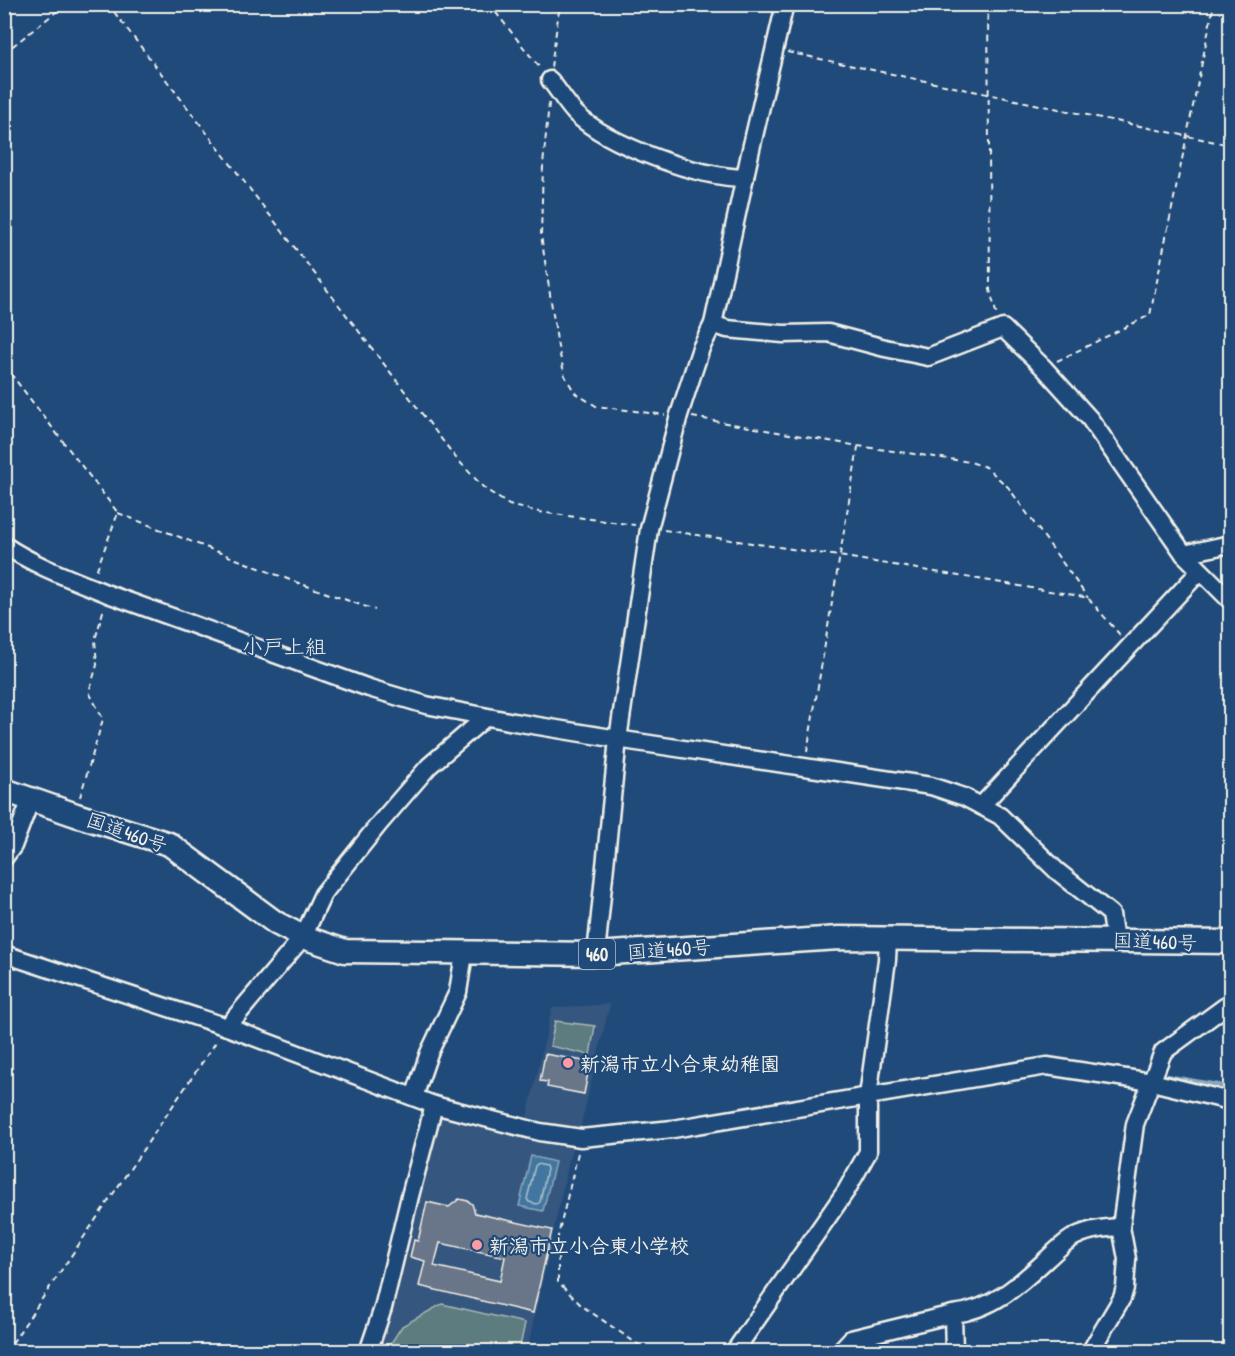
<svg xmlns="http://www.w3.org/2000/svg" width="1235" height="1356" font-family="'Patrick Hand','Klee One',sans-serif">
	<style>
		.built { fill: #35577e }
		.green { fill: #5b7b7f; stroke: #a8b6b4; stroke-width: 1.5 }
		.water { fill: #4376a0; stroke: #8aa7bd; stroke-width: 1.5 }
		.lines { fill: none; stroke-linecap: round; stroke-linejoin: round }
		.shore { stroke: #adc0cb; stroke-width: 1.5 }
		.stream { stroke: #8aa7bd; stroke-width: 4 }
		.building { fill: #697588; stroke: #f4f1e8; stroke-width: 1.5; fill-rule: evenodd }
		.minor-casing { stroke: #f4f1e8; stroke-width: 21 }
		.highway-casing { stroke: #f4f1e8; stroke-width: 27 }
		.path { stroke: #f4f1e8; stroke-width: 2; stroke-dasharray: 6 4.5; stroke-linecap: butt }
		.minor { stroke: #1f4a7a; stroke-width: 16 }
		.highway { stroke: #1f4a7a; stroke-width: 22 }
		.poi-dot { fill: #ff9aa2; stroke: #1f4a7a; stroke-width: 2 }
		.labels { text-anchor: middle; dominant-baseline: central; stroke-width: 4.5; stroke-linejoin: round; paint-order: stroke }
		.shield { fill: #1f4a7a; stroke: #b4bfc7; stroke-width: 1.5 }
		.shield-label { font-size: 18px; font-weight: bold; fill: #f4f1e8 }
		.street-label { font-size: 20px; fill: #f4f1e8; stroke: #1f4a7a }
		.poi-label { font-size: 20px; font-weight: bold; fill: #f4f1e8; stroke: #1f4a7a; text-anchor: start }
		.neighbourhood-label { font-size: 21px; fill: #f4f1e8; stroke: #1f4a7a }
	</style>
	<rect width="100%" height="100%" fill="#1f4a7a"/>
	<filter id="ink" filterUnits="userSpaceOnUse"><feTurbulence type="fractalNoise" baseFrequency=".0167" numOctaves="2"/><feDisplacementMap in="SourceGraphic" scale="12" xChannelSelector="R" yChannelSelector="G"/><feConvolveMatrix kernelMatrix="1 2 1 2 8 2 1 2 1" color-interpolation-filters="sRGB"/></filter>
	<g filter="url(#ink)">
		<g class="built">
			<path d="M 610,1004 L 580,1129 L 527,1117 L 552,1008 Z"/>
			<path d="M 437,1111 L 573,1143 L 527,1351 L 376,1352 Z"/>
		</g>
		<g class="green">
			<path d="M 555,1021 L 595,1026 L 590,1055 L 550,1046 Z"/>
			<path d="M 442,1304 L 525,1323 L 519,1351 L 386,1351 L 402,1326 Z"/>
		</g>
		<path class="water" d="M 531,1156 L 555,1162 L 543,1211 L 519,1206 Z"/>
		<g class="lines">
			<path class="shore" d="M 537,1164 L 546,1166 L 547,1169 L 540,1202 L 537,1204 L 529,1202 L 527,1199 L 535,1166 Z"/>
			<path class="stream" d="M 1167,1076 L 1230,1087"/>
		</g>
		<g class="building">
			<path d="M 545,1054 L 590,1062 L 584,1094 L 547,1087 L 548,1082 L 540,1081 Z"/>
			<path d="M 459,1199 L 468,1201 L 472,1204 L 475,1213 L 552,1230 L 533,1313 L 419,1286 L 425,1261 L 410,1257 L 414,1240 L 418,1241 L 427,1202 L 449,1207 ZM 440,1243 L 505,1257 L 500,1281 L 434,1266 Z"/>
		</g>
		<g class="lines">
			<g class="minor-casing">
				<g id="minor">
					<path d="M 550,80 C 558,90 566,103 575,113 C 608,145 699,178 745,178"/>
					<path d="M 713,324 L 727,329 L 783,334 L 828,333 L 885,348 L 928,357 L 1003,328 L 1044,368 L 1090,419 L 1184,554 L 1230,600"/>
					<path d="M 4,545 C 35,566 74,580 108,594 L 369,688 L 426,705 L 514,722 L 630,741 L 931,786 L 964,797 L 1000,816 L 1057,871 L 1111,914 L 1115,940"/>
					<path d="M 1184,554 L 1230,544"/>
					<path d="M 981,806 L 1200,571"/>
					<path d="M 4,858 L 13,846 L 31,799"/>
					<path d="M 4,954 L 227,1027 L 434,1105 L 540,1132 L 581,1138 L 673,1129 L 1047,1066 L 1152,1082 L 1230,1101"/>
					<path d="M 596,954 L 618,739 L 649,529 L 679,415 L 701,348 L 713,324 L 751,149 L 785,4"/>
					<path d="M 227,1027 L 303,937 L 323,894 L 379,824 L 429,766 L 486,717"/>
					<path d="M 414,1097 L 429,1053 L 458,992 L 464,954"/>
					<path d="M 953,1314 L 954,1352"/>
					<path d="M 368,1352 L 383,1308 L 410,1196 L 434,1105"/>
					<path d="M 734,1352 L 846,1191 L 868,1152 L 868,1096 L 887,960 L 888,939"/>
					<path d="M 839,1352 L 851,1339 L 953,1314 C 992,1310 1019,1285 1047,1259 C 1056,1251 1065,1241 1076,1236 C 1090,1229 1106,1228 1121,1227"/>
					<path d="M 1090,1352 L 1122,1298 L 1125,1288 L 1127,1259 L 1121,1227 L 1135,1124 L 1163,1052 L 1230,1003"/>
				</g>
			</g>
			<g class="highway-casing">
				<path id="highway" d="M 4,790 L 76,815 L 169,844 L 276,923 L 303,937 L 345,951 L 596,954 L 839,938 L 1230,942"/>
			</g>
			<g class="path">
				<path d="M 108,4 L 456,458 L 484,488 L 509,505 L 539,512 L 635,525"/>
				<path d="M 489,4 L 540,68"/>
				<path d="M 988,4 L 990,290 L 997,316"/>
				<path d="M 787,52 L 1230,145"/>
				<path d="M 4,53 L 66,4"/>
				<path d="M 551,67 L 560,4"/>
				<path d="M 549,103 L 543,165 L 541,235 L 558,347 L 565,376 L 575,393 L 596,406 L 665,415"/>
				<path d="M 1057,361 L 1150,315 L 1214,4"/>
				<path d="M 4,365 L 118,513 L 95,574"/>
				<path d="M 692,417 L 858,446 L 970,462 L 986,467 L 1008,487 L 1088,598"/>
				<path d="M 118,513 L 290,580 L 375,610"/>
				<path d="M 664,530 L 839,556 L 1074,595 L 1088,598 L 1121,636"/>
				<path d="M 807,752 L 858,447"/>
				<path d="M 80,797 L 103,719 L 89,692 L 97,665 L 95,640 L 104,608"/>
				<path d="M 578,1153 L 558,1236 L 558,1282 L 582,1306 L 649,1352"/>
				<path d="M 6,1352 L 218,1039"/>
			</g>
			<use href="#minor" class="minor"/>
			<use href="#highway" class="highway"/>
		</g>
	</g>
	<g class="poi-dot">
		<circle cx="568" cy="1063" r="6"/>
		<circle cx="477" cy="1245" r="6"/>
	</g>
	<g class="labels">
		<rect class="shield" x="579" y="939" width="36" height="30" rx="4.5"/>
		<g class="shield-label">
			<text x="597" y="954">460</text>
		</g>
		<g class="street-label">
			<text transform="translate(127 832) rotate(19)">国道460号</text>
			<text transform="translate(1155 941) rotate(2)">国道460号</text>
			<text transform="translate(669 949) rotate(-4)">国道460号</text>
		</g>
		<g class="poi-label">
			<text x="580" y="1063">新潟市立小合東幼稚園</text>
			<text x="489" y="1245">新潟市立小合東小学校</text>
		</g>
		<g class="neighbourhood-label">
			<text x="284" y="646">小戸上組</text>
		</g>
	</g>
	<rect width="1235" height="1356" fill="none" stroke="#1f4a7a" stroke-width="24"/>
	<rect x="12" y="12" width="1211" height="1332" fill="none" stroke="#f4f1e8" stroke-width="2" filter="url(#ink)"/>
</svg>
